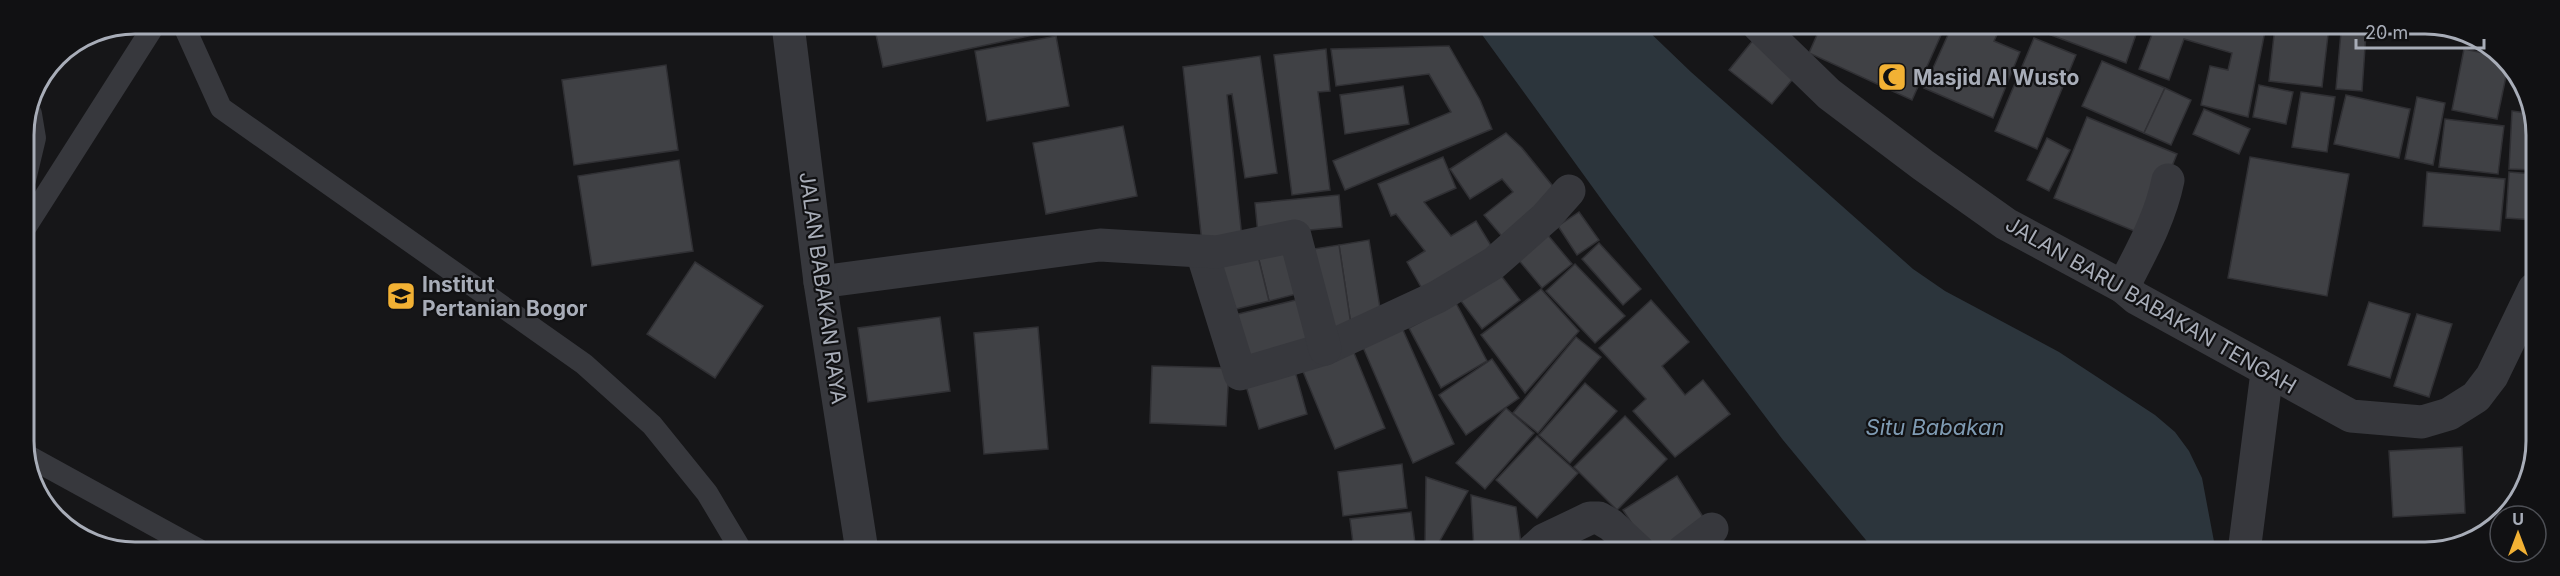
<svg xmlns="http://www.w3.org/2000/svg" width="2560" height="576" font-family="Inter,sans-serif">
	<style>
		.water { fill: #2c353c }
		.building { fill: #404145; stroke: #303034; stroke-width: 1.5 }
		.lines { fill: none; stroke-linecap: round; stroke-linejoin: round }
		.service { stroke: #37383d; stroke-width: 22 }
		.minor { stroke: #37383d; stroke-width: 33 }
		.tertiary { stroke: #37383d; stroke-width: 33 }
		.labels { text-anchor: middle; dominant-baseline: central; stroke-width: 4.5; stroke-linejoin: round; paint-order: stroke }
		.poi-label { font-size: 21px; font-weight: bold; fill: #a8adb8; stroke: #111113; text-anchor: start }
		.street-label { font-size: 21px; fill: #a8adb8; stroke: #111113 }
		.water-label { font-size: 22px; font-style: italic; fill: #7f9bb3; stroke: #111113 }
		.rim { fill: none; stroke: #a8adb8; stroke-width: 3 }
	</style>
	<rect width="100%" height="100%" fill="#161618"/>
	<path class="water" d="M 1475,25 L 1642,25 L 1691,72 L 1913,269 L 1945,291 L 2059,352 L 2155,415 L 2175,432 L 2189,451 L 2202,478 L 2216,552 L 1875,551 L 1783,440 L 1612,214 Z"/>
	<g class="building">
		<path d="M 874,25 L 1036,25 L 1038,34 L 883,67 Z"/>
		<path d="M 1821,26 L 1945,26 L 1912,100 L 1809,53 Z"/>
		<path d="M 1952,26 L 2001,26 L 1994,41 L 2020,52 L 1993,118 L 1924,88 Z"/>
		<path d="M 2027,26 L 2104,27 L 2139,26 L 2126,63 Z"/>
		<path d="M 2142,26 L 2266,26 L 2248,117 L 2201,105 L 2210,66 L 2228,70 L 2232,53 L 2184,39 L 2169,80 L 2139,69 L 2154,29 Z"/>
		<path d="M 2275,26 L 2329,26 L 2322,87 L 2269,81 Z"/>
		<path d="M 2351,26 L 2386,26 L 2381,37 Z"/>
		<path d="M 2341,32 L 2366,33 L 2362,91 L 2336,89 Z"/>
		<path d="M 1056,36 L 1069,106 L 987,121 L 975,51 Z"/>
		<path d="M 2034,38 L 2076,55 L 2037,149 L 1995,131 Z"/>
		<path d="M 1754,39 L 1797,74 L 1772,104 L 1729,70 Z"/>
		<path d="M 1449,46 L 1480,100 L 1492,129 L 1345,190 L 1333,161 L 1451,112 L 1429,74 L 1336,86 L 1331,49 Z"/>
		<path d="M 1326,49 L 1330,91 L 1318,92 L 1330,190 L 1292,195 L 1274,55 Z"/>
		<path d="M 2464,49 L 2503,57 L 2508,67 L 2497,119 L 2452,110 Z"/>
		<path d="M 1260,56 L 1277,173 L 1245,178 L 1232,94 L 1227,95 L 1242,238 L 1202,243 L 1183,67 Z"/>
		<path d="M 2102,61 L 2165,88 L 2144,133 L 2082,106 Z"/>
		<path d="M 666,65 L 678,150 L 574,165 L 562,80 Z"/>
		<path d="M 2259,85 L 2293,92 L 2286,124 L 2253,117 Z"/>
		<path d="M 1403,86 L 1409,124 L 1345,134 L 1340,95 Z"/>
		<path d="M 2165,88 L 2191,100 L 2171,145 L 2144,133 Z"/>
		<path d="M 2301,92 L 2335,97 L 2327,152 L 2292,147 Z"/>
		<path d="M 2346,95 L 2410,109 L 2399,158 L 2334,144 Z"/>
		<path d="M 2417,97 L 2445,103 L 2433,165 L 2405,159 Z"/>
		<path d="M 2204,109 L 2250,129 L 2239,154 L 2193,134 Z"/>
		<path d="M 2512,111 L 2534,114 L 2534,170 L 2509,169 Z"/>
		<path d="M 2087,117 L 2177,154 L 2144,235 L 2054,198 Z"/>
		<path d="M 2445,119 L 2504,126 L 2498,174 L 2439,167 Z"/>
		<path d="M 1123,126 L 1137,196 L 1046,214 L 1033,143 Z"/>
		<path d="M 1506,133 L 1522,148 L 1560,195 L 1505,240 L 1484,215 L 1513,192 L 1502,179 L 1470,199 L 1450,169 Z"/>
		<path d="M 2047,138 L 2070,150 L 2049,191 L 2027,180 Z"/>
		<path d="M 1443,157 L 1456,188 L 1424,202 L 1451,236 L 1476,221 L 1495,252 L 1425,294 L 1407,262 L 1425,251 L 1396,214 L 1391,216 L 1378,184 Z"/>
		<path d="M 2250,157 L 2349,174 L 2327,296 L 2228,278 Z"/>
		<path d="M 679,160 L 693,251 L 592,266 L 578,176 Z"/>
		<path d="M 2427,172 L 2505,179 L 2500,231 L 2423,226 Z"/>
		<path d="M 2509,172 L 2534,174 L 2534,220 L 2506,218 Z"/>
		<path d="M 1339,195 L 1342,227 L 1258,235 L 1255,203 Z"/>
		<path d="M 1579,212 L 1599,240 L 1577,255 L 1558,226 Z"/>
		<path d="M 1542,228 L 1572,264 L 1542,288 L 1512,252 Z"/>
		<path d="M 1369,240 L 1381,314 L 1351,325 L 1339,245 Z"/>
		<path d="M 1599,243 L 1641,289 L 1623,305 L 1582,259 Z"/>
		<path d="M 1292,244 L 1304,292 L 1269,301 L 1257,252 Z"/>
		<path d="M 1339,245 L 1351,325 L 1323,329 L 1307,250 Z"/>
		<path d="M 1257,252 L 1269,301 L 1228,311 L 1216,263 Z"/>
		<path d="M 695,262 L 763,306 L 715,378 L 647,334 Z"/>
		<path d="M 1575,264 L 1625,316 L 1595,343 L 1546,291 Z"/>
		<path d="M 1496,269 L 1520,300 L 1482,329 L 1458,297 Z"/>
		<path d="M 1541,289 L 1579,331 L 1525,393 L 1481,335 Z"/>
		<path d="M 1304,298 L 1314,341 L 1240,359 L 1230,316 Z"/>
		<path d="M 1651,300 L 1689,342 L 1662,366 L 1685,395 L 1703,380 L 1730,414 L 1675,457 L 1633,411 L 1646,399 L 1599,348 Z"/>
		<path d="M 2369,302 L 2410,314 L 2390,378 L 2348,365 Z"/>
		<path d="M 1456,303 L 1487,361 L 1441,388 L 1409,328 Z"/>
		<path d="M 2417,314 L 2452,324 L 2429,397 L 2394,386 Z"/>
		<path d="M 940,317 L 950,391 L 868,402 L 858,328 Z"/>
		<path d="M 1399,321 L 1454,444 L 1413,463 L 1359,338 Z"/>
		<path d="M 1038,327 L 1048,449 L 984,454 L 974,333 Z"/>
		<path d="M 1576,337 L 1601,357 L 1538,433 L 1513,413 Z"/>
		<path d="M 1352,348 L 1385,428 L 1335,449 L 1302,369 Z"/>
		<path d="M 1492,359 L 1519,398 L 1466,435 L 1439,395 Z"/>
		<path d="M 1152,366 L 1229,368 L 1226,426 L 1150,423 Z"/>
		<path d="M 1295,371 L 1307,414 L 1259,429 L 1246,386 Z"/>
		<path d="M 1585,383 L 1617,411 L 1570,463 L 1539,435 Z"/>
		<path d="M 1506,408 L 1534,433 L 1485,489 L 1456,463 Z"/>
		<path d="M 1625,416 L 1667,459 L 1617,510 L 1574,467 Z"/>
		<path d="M 1537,436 L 1578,473 L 1537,518 L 1496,480 Z"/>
		<path d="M 2462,447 L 2465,513 L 2393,517 L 2389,451 Z"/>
		<path d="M 1402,464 L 1407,508 L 1343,516 L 1338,472 Z"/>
		<path d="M 1677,476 L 1705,520 L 1657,551 L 1650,551 L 1623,510 Z"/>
		<path d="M 1426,477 L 1468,491 L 1434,551 L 1425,546 Z"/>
		<path d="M 1471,495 L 1516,507 L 1522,551 L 1474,551 Z"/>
		<path d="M 1411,512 L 1416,551 L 1354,551 L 1350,519 Z"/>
	</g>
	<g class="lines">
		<g class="service">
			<path d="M 183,24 L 221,108 L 584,364 L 652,425 L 707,493 L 741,550"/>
			<path d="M 25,180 L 35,138 L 31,114"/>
			<path d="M 25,228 L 155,24"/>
			<path d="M 26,455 L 199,550"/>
		</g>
		<g class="minor">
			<path d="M 1758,25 L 1829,94 L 1923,165 L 2006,224 L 2123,287 L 2136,298 L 2351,416 L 2422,422 L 2449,414 L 2476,397 L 2492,376 L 2534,289"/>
			<path d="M 1202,252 L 1240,374 L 1325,349 L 1437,297 L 1494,263 L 1546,217 L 1569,191"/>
			<path d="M 820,282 L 1100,245 L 1217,252 L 1295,236 L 1325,349"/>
			<path d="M 2123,287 C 2141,252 2160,219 2168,180"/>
			<path d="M 1532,551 L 1544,540 L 1590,518 L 1599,518 L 1611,525 L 1639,551"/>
			<path d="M 1683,551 L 1712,529"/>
			<path d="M 2244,552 L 2267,372"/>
		</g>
		<path class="tertiary" d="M 788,25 L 820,282 L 862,551"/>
	</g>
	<defs>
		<g id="mosque-square" transform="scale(1.5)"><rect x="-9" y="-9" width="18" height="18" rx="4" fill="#f2b134" stroke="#111113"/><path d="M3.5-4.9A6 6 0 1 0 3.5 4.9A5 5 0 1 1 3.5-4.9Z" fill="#111"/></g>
		<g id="university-square" transform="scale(1.5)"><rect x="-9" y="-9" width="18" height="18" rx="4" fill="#f2b134" stroke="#111113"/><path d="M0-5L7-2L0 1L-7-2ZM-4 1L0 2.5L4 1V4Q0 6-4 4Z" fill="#111"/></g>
	</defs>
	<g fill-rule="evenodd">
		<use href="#mosque-square" x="1892" y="77"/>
		<use href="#university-square" x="401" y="296"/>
	</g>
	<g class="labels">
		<g class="poi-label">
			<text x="1913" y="77">Masjid Al Wusto</text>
			<text x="422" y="284">Institut<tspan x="422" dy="24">Pertanian Bogor</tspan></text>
		</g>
		<g class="street-label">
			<text transform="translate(823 288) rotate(82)">JALAN BABAKAN RAYA</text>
			<text transform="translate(2151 305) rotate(30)">JALAN BARU BABAKAN TENGAH</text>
		</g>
		<g class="water-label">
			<text x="1935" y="427">Situ Babakan</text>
		</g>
	</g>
	<path d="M0 0H2560V576H0ZM135 34H2425A101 101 0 0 1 2526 135V441A101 101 0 0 1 2425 542H135A101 101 0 0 1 34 441V135A101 101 0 0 1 135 34Z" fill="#111113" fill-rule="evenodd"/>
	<path class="rim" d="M135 34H2425A101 101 0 0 1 2526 135V441A101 101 0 0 1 2425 542H135A101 101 0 0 1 34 441V135A101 101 0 0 1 135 34Z"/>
	<g transform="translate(2518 534)"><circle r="28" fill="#111113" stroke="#4d4f55" stroke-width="1.5"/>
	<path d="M0-4.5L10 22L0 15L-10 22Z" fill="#f2b134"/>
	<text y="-9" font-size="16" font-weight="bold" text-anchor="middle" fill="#a8adb8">U</text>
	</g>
	<path d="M2356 39v9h128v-9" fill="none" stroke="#a8adb8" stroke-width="3"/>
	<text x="2365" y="39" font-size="18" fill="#a8adb8" stroke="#111113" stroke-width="4.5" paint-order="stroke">20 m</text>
</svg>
